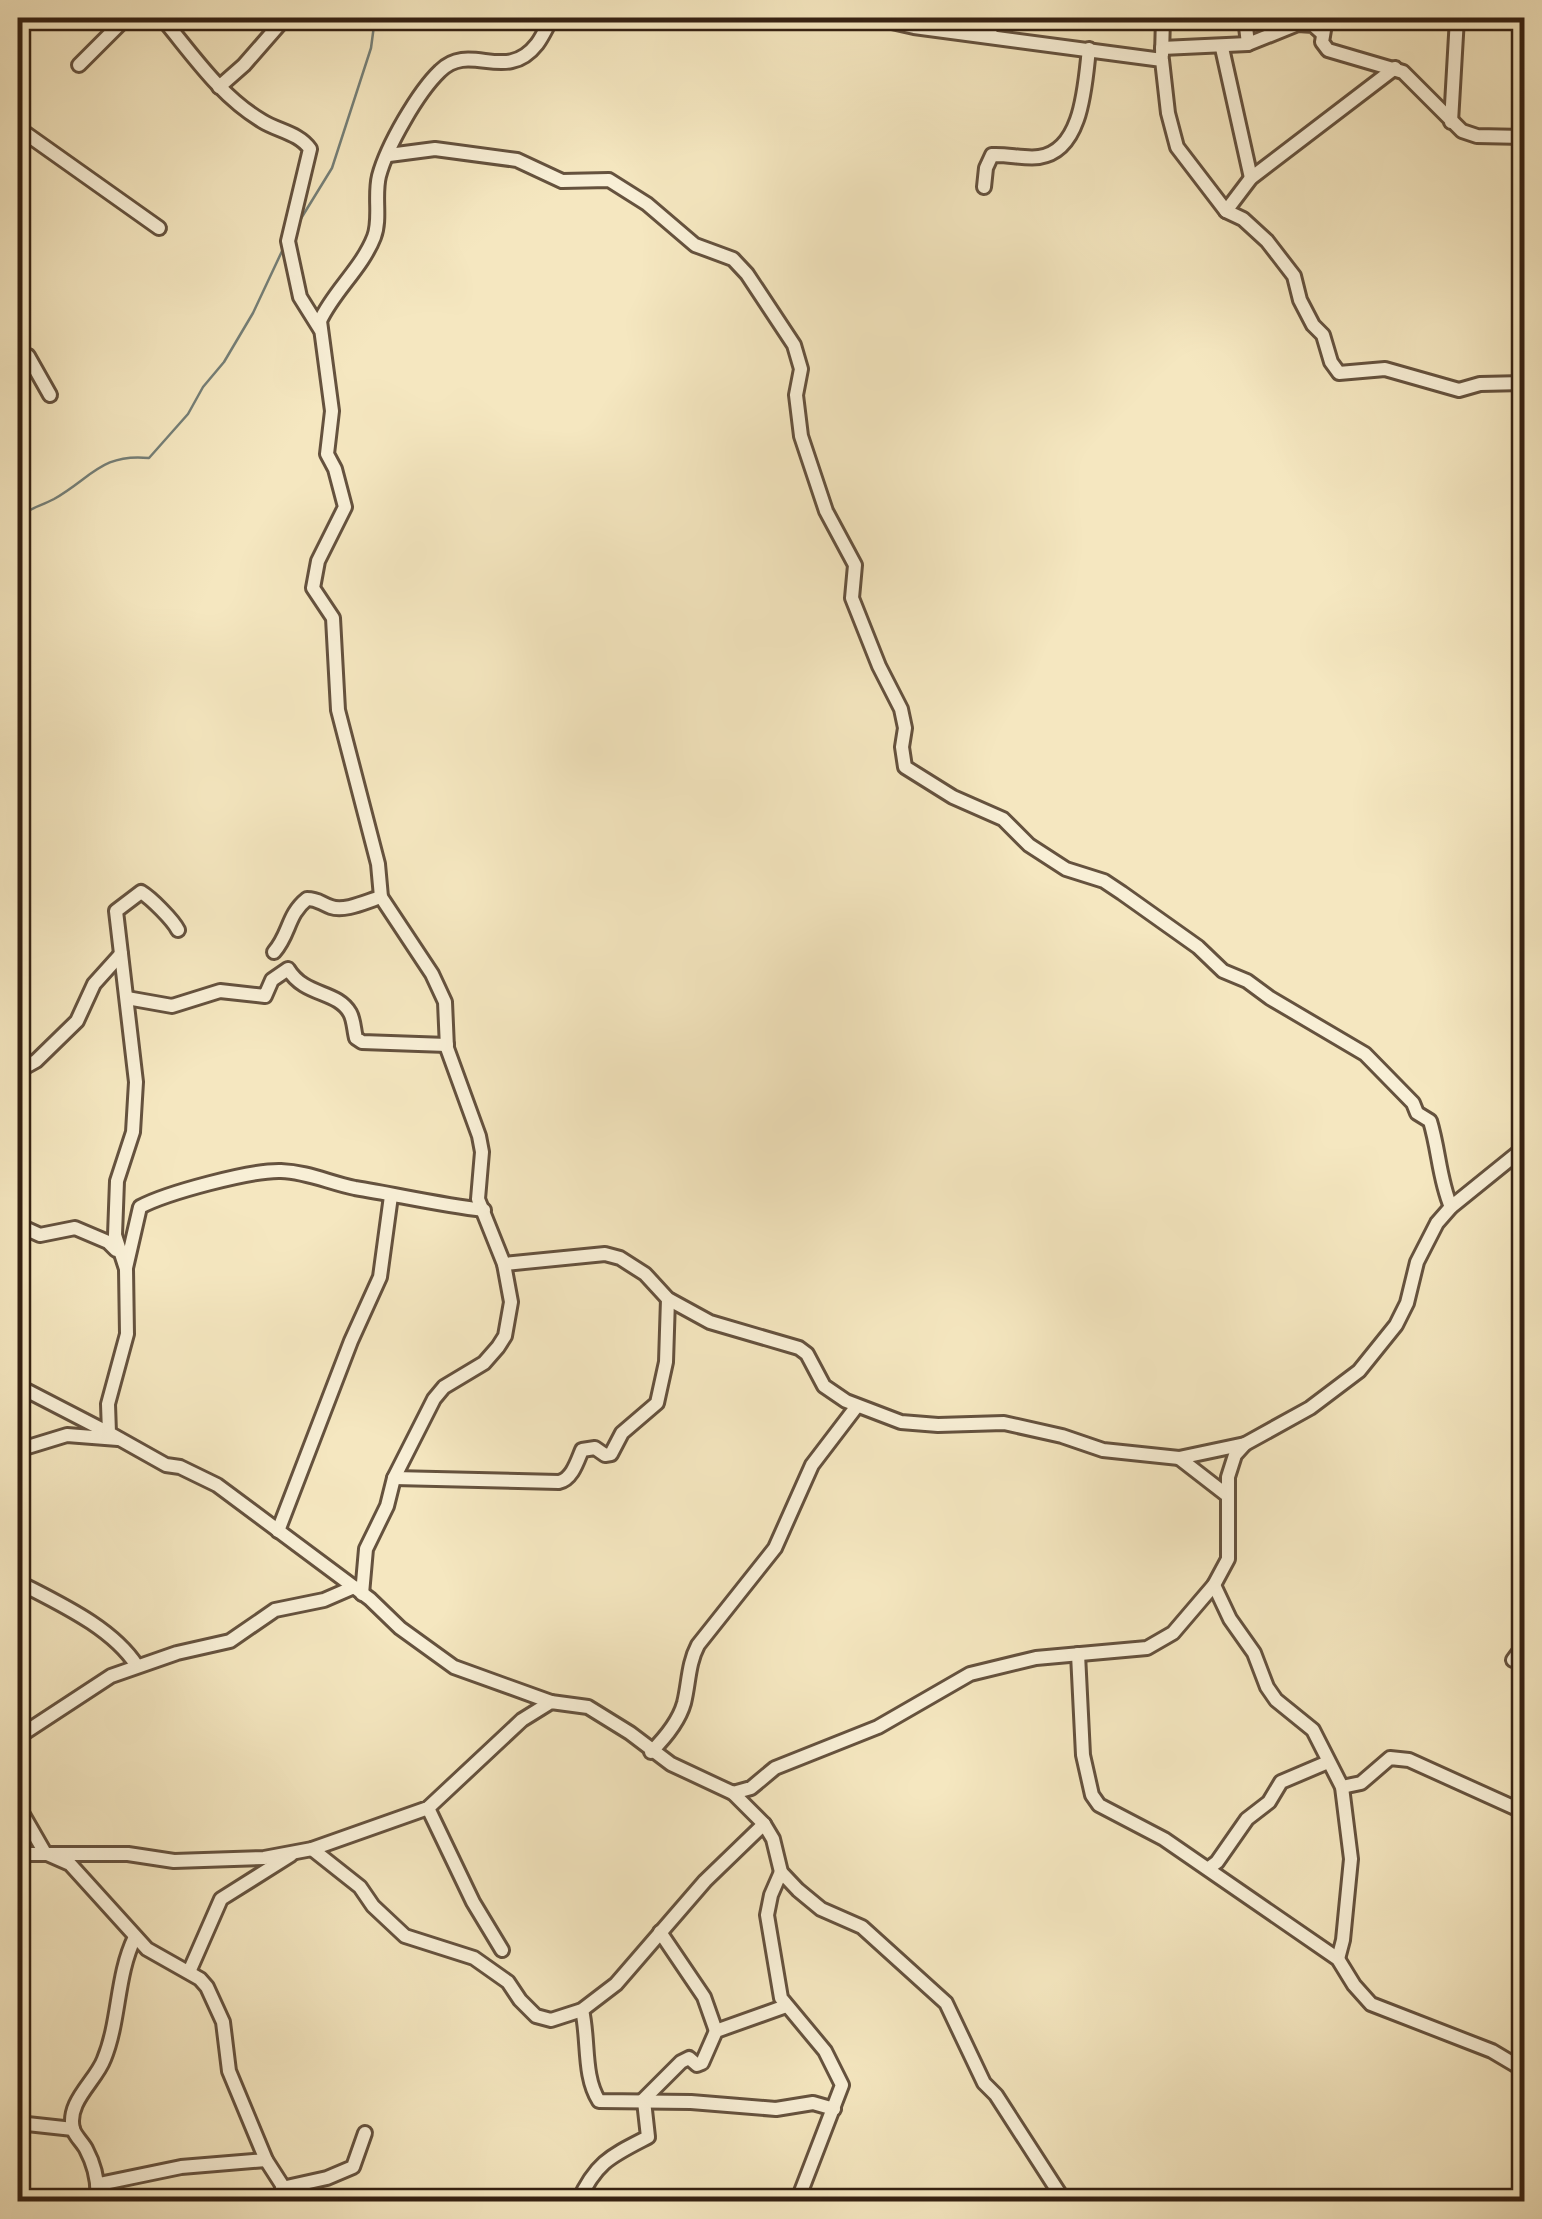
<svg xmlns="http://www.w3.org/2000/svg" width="1542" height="2219" font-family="'IM FELL DW Pica',serif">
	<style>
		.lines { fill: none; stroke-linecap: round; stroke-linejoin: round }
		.stream { stroke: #757f77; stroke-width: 2.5 }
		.minor-casing { stroke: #65523e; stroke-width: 18 }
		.minor { stroke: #f8efd6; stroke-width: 12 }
	</style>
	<rect width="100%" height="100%" fill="#f5e7c0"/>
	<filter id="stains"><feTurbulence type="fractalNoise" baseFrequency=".002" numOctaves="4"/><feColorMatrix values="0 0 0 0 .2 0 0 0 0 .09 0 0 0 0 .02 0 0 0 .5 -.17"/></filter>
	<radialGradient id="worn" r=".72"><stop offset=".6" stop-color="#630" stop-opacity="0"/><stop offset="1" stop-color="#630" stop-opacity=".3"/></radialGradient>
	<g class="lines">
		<g class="stream">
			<path d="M 297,225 L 332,168 L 371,48 L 375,18"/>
			<path d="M 18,518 C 29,508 41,506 54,499 C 91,478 102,453 149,458 L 188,414 L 203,387 L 224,362 L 253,313 L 283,249"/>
		</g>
		<g class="minor-casing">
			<g id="minor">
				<path d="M 162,18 C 193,55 220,96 262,121 C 278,131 299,133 310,149 L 288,241 L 300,297 L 320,329"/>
				<path d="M 874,18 L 914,27 L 1162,60 L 1168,113 L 1177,147 L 1226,211 L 1243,219 L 1267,241 L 1294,276 L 1300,300 L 1313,325 L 1323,335 L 1331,362 L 1339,373 L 1385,369 L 1459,390 L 1480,384 L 1524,383"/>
				<path d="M 1245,18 L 1248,44"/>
				<path d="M 1326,18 L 1322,42 L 1328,50 L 1403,72 L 1462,131 L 1477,136 L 1524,137"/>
				<path d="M 987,35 L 998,18"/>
				<path d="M 1162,48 L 1248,44 L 1298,24 L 1313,25 L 1323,34"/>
				<path d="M 1222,48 L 1251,178"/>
				<path d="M 1162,55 L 1163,18"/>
				<path d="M 79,65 L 126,18"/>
				<path d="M 219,87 L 244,65 L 285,18"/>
				<path d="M 1451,122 L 1457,18"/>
				<path d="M 18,128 L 159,228"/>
				<path d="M 389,155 L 435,149 L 517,160 L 562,181 L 609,180 L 647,204 L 695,245 L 733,259 L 747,274 L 794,345 L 801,369 L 796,395 L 801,436 L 826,511 L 855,565 L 852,598 L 879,666 L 901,709 L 905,728 L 902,747 L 905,767 L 953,797 L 1003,819 L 1029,845 L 1066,869 L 1104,881 L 1122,893 L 1198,947 L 1223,971 L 1247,981 L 1270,998 L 1365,1054 L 1413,1103 L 1417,1113 L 1430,1121 C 1439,1150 1439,1179 1451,1207"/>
				<path d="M 984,187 L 986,168 L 992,155 C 1008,154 1024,159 1039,157 C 1083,151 1085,83 1089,49"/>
				<path d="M 1226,211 L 1251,178 L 1395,68"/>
				<path d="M 18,355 L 28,356 L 50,395"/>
				<path d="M 178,930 C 173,920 151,898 141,892 L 116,911 L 136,1082 L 133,1132 L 117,1181 L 115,1235 L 126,1269 L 127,1334 L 108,1404 L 109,1433 L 166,1465 L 180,1467 L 217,1485 L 370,1599 L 400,1628 L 454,1667 L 551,1702"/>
				<path d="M 274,952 C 290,934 287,915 307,899 C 318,899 320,903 331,907 C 345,912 367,901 381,897"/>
				<path d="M 127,998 L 172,1006 L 220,991 L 265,996 L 272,980 L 288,969 C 305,997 337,990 350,1013 C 354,1020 354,1031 356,1038 L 362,1042 L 447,1045"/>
				<path d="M 18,1071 L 36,1061 L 77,1021 L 94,984 L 121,954"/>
				<path d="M 18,1225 L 40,1235 L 75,1228 L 108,1242 L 116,1250"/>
				<path d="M 504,1264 L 605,1254 L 620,1258 L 645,1274 L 668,1299 L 710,1322 L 799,1348 L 807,1354 L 824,1386 L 846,1401 L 901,1422 L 938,1425 L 1004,1423 L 1062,1436 L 1103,1450 L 1179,1458 L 1245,1444"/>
				<path d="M 126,1268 L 140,1207 C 166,1193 251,1170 281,1171 C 308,1172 330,1183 355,1188 C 398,1195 440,1205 484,1210"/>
				<path d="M 18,1386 L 109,1433"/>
				<path d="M 18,1450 L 67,1435 L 118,1439"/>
				<path d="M 1179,1458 L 1228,1496"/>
				<path d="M 394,1478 L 559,1482 C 572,1479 577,1462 582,1450 L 595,1448 L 605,1455 L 611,1454 L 622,1433 L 657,1403 L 666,1362 L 668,1299"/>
				<path d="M 278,1531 L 351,1341 L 380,1277 L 391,1196"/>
				<path d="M 18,1582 C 58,1603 112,1627 137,1666"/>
				<path d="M 1214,1585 L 1230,1619 L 1254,1653 L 1267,1687 L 1276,1700 L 1313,1730 L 1342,1787 L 1351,1859 L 1343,1940 L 1338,1959"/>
				<path d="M 362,1594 L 366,1549 L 387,1506 L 394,1478 L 434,1399 L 444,1387 L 484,1363 L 498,1347 L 505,1336 L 511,1302 L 504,1264 L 478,1199 L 482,1152 L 479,1136 L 447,1048 L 445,1002 L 432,974 L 381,897 L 378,864 L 338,710 L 333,618 L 313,588 L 318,561 L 345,507 L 335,469 L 327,454 L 332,411 L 320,321 C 333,292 362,268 374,237 C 381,219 374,196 379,176 C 387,146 418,92 440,71 C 470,41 506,84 537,44 C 543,36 547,26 552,18"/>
				<path d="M 1078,1654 L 1083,1755 L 1092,1795 L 1099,1805 L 1164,1839 L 1338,1959 L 1354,1985 L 1371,2004 L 1492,2051 L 1524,2070"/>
				<path d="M 1513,1660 L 1524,1645"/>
				<path d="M 18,1737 L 111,1676 L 177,1653 L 230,1641 L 275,1610 L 324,1600 L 354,1587"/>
				<path d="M 651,1752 C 664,1739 679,1721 684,1703 C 689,1683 688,1664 698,1645 L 775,1548 L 812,1465 L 857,1406"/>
				<path d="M 1342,1787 L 1361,1783 L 1390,1758 L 1409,1760 L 1524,1812"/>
				<path d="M 733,1793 L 764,1824 L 773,1839 L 781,1872 L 798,1890 L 821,1909 L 862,1927 L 946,2003 L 984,2083 L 996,2095 L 1065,2202"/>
				<path d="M 18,1806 L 45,1853 L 70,1864 L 147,1949 L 200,1979 L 207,1987 L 223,2022 L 229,2071 L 266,2160 L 293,2202"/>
				<path d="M 428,1808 L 473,1902 L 502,1950"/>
				<path d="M 312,1849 L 360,1887 L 373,1906 L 405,1936 L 474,1958 L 508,1982 L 520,2000 L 536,2016 L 551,2020 L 582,2010 L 616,1984 L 705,1881 L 764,1824"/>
				<path d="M 18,1854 L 128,1854 L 174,1861 L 264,1858 L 312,1849 L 428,1808 L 522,1720 L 551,1702 L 588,1707 L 630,1733 L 671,1764 L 733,1793 L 751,1788 L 775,1768 L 878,1727 L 970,1674 L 1036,1658 L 1147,1648 L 1173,1633 L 1214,1585 L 1228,1559 L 1228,1477 L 1235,1455 L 1245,1444 L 1310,1408 L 1359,1371 L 1396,1325 L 1407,1303 L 1417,1262 L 1437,1223 L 1451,1207 L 1524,1148"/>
				<path d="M 1209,1868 L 1217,1862 L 1247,1819 L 1269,1802 L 1281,1782 L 1328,1762"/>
				<path d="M 781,1872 L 771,1895 L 767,1915 L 781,1998 L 825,2051 L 842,2085 L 797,2202"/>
				<path d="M 660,1932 L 704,1997 L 716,2031"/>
				<path d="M 189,1972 L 221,1899 L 291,1855"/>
				<path d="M 582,2010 C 589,2040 583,2076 599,2101 L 691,2102 L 776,2109 L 813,2103 L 834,2109"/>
				<path d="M 642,2101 L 681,2062 L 689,2058 L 697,2065 L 702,2063 L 716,2031 L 786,2006"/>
				<path d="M 18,2123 L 73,2129"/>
				<path d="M 99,2184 L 181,2167 L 266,2160"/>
				<path d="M 282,2188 L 327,2178 L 353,2167 L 365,2133"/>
				<path d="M 97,2202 C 99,2183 95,2166 86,2149 C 83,2143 75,2136 73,2129 C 66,2102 96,2081 104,2059 C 120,2020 116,1976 135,1937"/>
				<path d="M 578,2202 C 596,2162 611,2156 648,2137 L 644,2101"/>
			</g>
		</g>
		<use href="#minor" class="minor"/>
	</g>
	<rect width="1542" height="2219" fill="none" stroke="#f5e7c0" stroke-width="60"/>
	<rect x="20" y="20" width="1502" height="2179" fill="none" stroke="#352112" stroke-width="5"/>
	<rect x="30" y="30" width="1482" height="2159" fill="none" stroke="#352112" stroke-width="2.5"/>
	<rect width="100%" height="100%" filter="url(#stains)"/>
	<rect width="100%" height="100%" fill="url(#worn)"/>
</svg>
